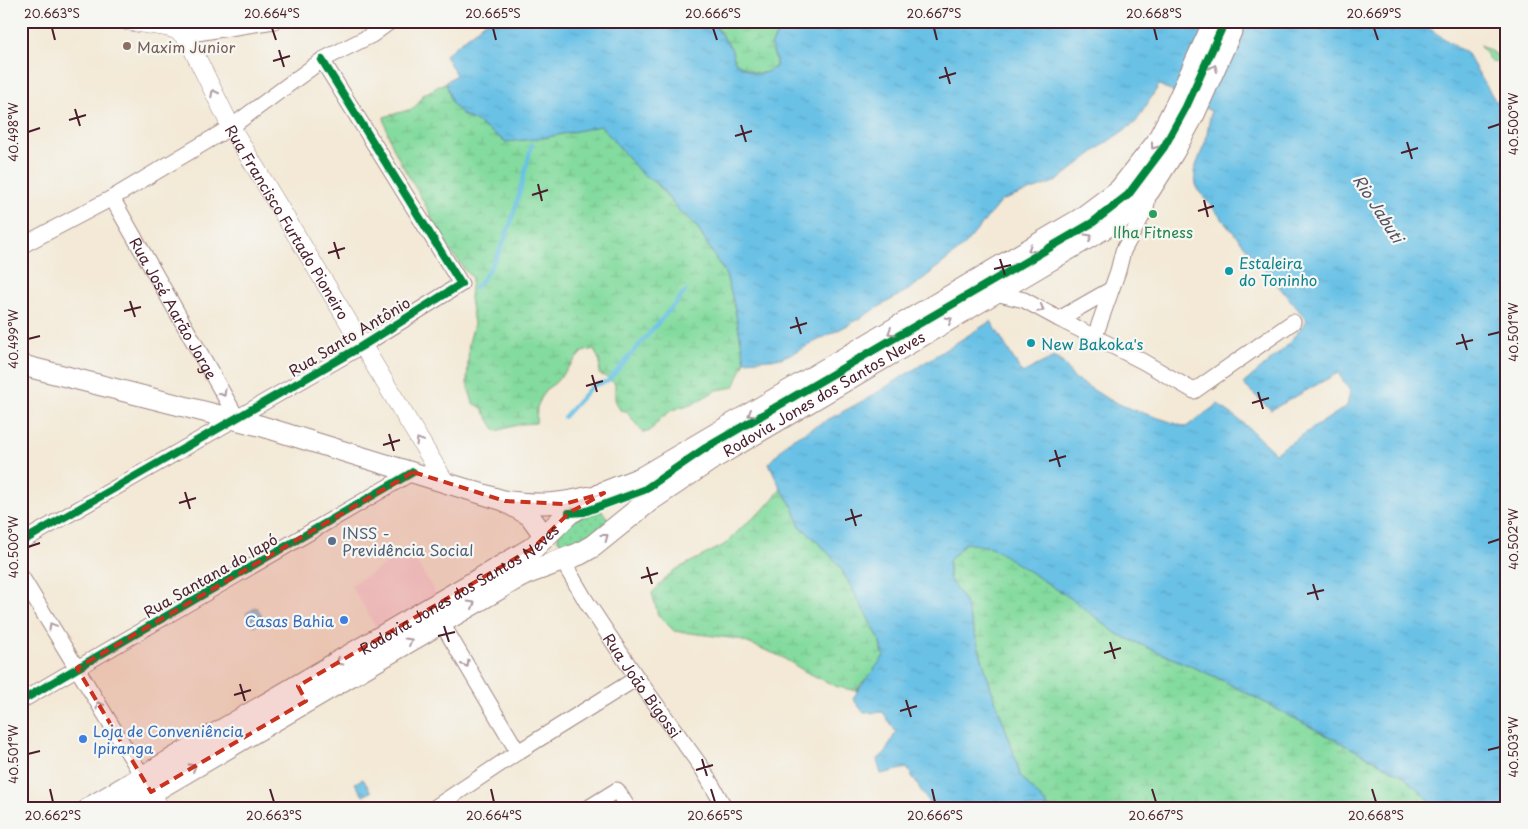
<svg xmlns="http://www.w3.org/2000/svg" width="1528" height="829" font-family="'Playpen Sans',sans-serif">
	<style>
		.built { fill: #f6cfd7 }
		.wetland { fill: url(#wetland-marsh); stroke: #677d65 }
		.garden { fill: url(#garden-dots); stroke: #677d65 }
		.water { fill: url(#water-ripples); stroke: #5a7088 }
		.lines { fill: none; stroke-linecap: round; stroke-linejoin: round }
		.stream { stroke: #69c1e6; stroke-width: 4 }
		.minor-casing { stroke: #9e8480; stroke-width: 17 }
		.tertiary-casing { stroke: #9e8480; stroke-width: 19 }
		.secondary-casing { stroke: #9e8480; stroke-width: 22 }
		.primary-casing { stroke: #9e8480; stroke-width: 24 }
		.minor { stroke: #fff; stroke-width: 15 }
		.tertiary { stroke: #fff; stroke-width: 18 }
		.secondary { stroke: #fff; stroke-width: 20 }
		.primary { stroke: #fff; stroke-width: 22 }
		.cycleway-casing { stroke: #f6f6f2; stroke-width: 11 }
		.cycleway { stroke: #00873e; stroke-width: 8 }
		.oneway { stroke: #ae9aa0 }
		.marked { fill: #c8321e; fill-opacity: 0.2; stroke: #c8321e; stroke-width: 4; stroke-dasharray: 10 6; stroke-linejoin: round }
		.ticks { fill: none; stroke: #4a1f2b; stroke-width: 2 }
		.education-dot { fill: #8d6e63; stroke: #f6f6f2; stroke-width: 2 }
		.leisure-dot { fill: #2e9e5b; stroke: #f6f6f2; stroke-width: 2 }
		.culture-dot { fill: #0f9aa8; stroke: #f6f6f2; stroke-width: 2 }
		.service-dot { fill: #5c6f8a; stroke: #f6f6f2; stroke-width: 2 }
		.shop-dot { fill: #3f7fe0; stroke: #f6f6f2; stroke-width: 2 }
		.labels { text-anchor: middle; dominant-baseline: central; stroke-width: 4.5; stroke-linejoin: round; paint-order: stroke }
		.education-label { font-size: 15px; fill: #785e54; stroke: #f6f6f2; text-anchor: start }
		.street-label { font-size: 15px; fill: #4a1f2b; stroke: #f6f6f2 }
		.leisure-label { font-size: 15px; fill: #27864d; stroke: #f6f6f2 }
		.culture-label { font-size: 15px; fill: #0d838f; stroke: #f6f6f2; text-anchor: start }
		.service-label { font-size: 15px; fill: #4e5e75; stroke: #f6f6f2; text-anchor: start }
		.shop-label { font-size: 15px; fill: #366cbe; stroke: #f6f6f2; text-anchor: end }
		.water-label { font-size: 16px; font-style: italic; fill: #535063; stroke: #f6f6f2 }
		.neatline { fill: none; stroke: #4a1f2b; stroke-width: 2 }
		.ticks-label { font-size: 12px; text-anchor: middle; fill: #4a1f2b }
	</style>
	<defs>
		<pattern id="wetland-marsh" width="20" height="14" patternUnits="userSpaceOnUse" patternTransform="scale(1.25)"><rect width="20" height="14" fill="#84db9f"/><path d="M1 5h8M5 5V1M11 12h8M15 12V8" fill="none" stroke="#74bc89"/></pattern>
		<pattern id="garden-dots" width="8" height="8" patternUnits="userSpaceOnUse" patternTransform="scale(1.25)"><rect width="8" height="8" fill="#84db9f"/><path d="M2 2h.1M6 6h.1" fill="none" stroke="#74bc89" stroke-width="1.8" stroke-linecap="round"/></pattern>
		<pattern id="water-ripples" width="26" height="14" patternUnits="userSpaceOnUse" patternTransform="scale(1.25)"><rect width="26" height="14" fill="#69c1e6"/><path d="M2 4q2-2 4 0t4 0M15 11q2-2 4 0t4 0" fill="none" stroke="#5da5c5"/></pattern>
	</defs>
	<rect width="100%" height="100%" fill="#f6f6f2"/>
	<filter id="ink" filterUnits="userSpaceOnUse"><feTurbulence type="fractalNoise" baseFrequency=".02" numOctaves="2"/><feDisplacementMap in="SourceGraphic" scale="10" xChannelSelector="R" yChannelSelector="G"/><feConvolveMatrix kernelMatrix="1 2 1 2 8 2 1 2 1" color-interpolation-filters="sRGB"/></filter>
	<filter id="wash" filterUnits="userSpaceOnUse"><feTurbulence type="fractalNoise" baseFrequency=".0096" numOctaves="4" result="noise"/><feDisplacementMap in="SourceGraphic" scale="20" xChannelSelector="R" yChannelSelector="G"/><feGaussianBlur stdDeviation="1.12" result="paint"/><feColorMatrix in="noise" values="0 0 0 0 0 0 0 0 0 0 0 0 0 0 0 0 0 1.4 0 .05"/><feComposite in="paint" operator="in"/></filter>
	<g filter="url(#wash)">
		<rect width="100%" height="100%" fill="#f3e9d6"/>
		<path class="built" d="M 410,550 L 437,596 L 378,631 L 351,585 Z"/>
		<g class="wetland">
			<path d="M 716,21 L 774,21 L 778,32 L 771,46 L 776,61 L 776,67 C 756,79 754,72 735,62 L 731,48 L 715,26 Z"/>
			<path d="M 446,82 L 452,104 L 463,115 L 477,122 L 543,138 L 601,125 L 641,173 L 658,185 L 678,210 L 695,224 L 726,275 L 733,300 L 745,361 L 734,387 L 717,390 L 694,403 L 672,410 L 660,419 L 650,431 L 643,433 L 626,411 L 620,410 L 615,400 L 615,384 L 608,378 L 599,374 L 600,362 L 594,349 L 582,352 L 555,383 L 545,390 L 537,407 L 536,423 L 521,424 L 496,431 L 481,407 L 473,403 L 467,383 L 469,343 L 474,324 L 470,298 L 472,277 C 463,272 462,263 455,257 C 450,251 444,247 440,239 C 435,232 434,222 430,214 C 415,183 389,152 384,117 L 412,109 L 418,104 L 423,95 Z"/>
			<path d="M 781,489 L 793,507 L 800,526 L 819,543 L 839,565 L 879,638 L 884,656 L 874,671 L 860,685 L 857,691 L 838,687 L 806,672 L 780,656 L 738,639 L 674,631 L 658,615 L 652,593 L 673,571 L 724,545 L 743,526 L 762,511 Z"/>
			<path d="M 965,543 L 991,546 L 1075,601 L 1117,634 L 1218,678 L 1402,775 L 1438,808 L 1049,808 L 1020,775 L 1010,741 L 991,688 L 965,602 L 949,578 L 949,561 Z"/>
		</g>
		<g class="garden">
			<path d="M 1480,45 L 1499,56 L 1503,63 L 1490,61 Z"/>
			<path d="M 602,511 L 609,520 L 580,544 L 566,546 L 558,540 C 558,537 558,531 560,528 C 566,519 591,515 602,511 Z"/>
		</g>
		<g class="water">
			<path d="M 487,21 L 716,21 L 715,26 L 731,48 L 735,62 C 753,73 756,79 776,67 L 776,60 L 771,46 L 778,32 L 774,21 L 1418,21 L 1467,54 L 1507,120 L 1507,808 L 1438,808 L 1402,775 L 1218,678 L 1117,634 L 1075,601 L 991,547 L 965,543 L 949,561 L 949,578 L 965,602 L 991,688 L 1010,741 L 1020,775 L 1049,808 L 932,808 L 907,768 L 881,774 L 877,760 L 885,753 L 896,732 L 883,712 L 864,713 L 853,699 C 861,683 874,671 884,656 L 879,638 L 839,565 L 819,543 L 800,526 L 793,507 L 781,489 L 769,463 L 790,440 L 870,397 L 991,321 L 1022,373 L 1054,357 L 1063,363 L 1073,377 L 1106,398 L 1128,408 L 1186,427 L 1218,404 L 1242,422 L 1275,453 L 1347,406 L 1350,391 L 1338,373 L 1271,410 L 1243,384 L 1285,348 L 1307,320 L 1197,189 L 1194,171 L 1206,140 L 1211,111 L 1159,85 L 1136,122 L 1103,145 L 1057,181 L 1001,201 L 964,246 L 913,287 L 850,324 L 795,352 L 781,358 L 745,361 L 733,300 L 726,275 L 695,224 L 678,210 L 659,185 L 641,173 L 601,126 L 543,138 L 506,142 L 477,122 L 463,115 L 452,104 L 446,82 L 456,75 L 445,55 Z"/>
			<path d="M 257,607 L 264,621 L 254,626 L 246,613 Z"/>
			<path d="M 363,779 L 371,792 L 363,796 L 355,783 Z"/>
		</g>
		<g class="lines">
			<g class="stream">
				<path d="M 475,288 C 510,250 519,192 532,144"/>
				<path d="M 564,417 L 592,386 L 608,381 L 686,291"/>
			</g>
		</g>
	</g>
	<g filter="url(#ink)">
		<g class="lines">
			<g class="minor-casing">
				<g id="minor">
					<path d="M 184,35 L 274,21"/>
					<path id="s1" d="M 112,198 L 237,418"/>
					<path d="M 21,246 L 112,198 L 231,127 L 322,60 L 372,35 L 391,21"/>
					<path d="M 995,293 L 1024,300 L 1059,319 L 1110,290"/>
					<path d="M 1059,319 L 1142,361 L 1194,391 L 1293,322"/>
					<path d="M 1095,336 L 1118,271 L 1123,251 L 1146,209 L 1149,190"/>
					<path d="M 21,542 L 362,346 L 461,284 L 322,60"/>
					<path id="s2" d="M 562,560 L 586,601 L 637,678 L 702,768 L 725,808"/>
					<path d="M 21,576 L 143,777"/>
					<path d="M 437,615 L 518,752"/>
					<path d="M 21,701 L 413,472"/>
					<path d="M 434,808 L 518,752 L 637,678"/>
					<path d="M 588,808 L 617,790 L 628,808"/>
				</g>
			</g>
			<g class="tertiary-casing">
				<g id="tertiary">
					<path id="s3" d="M 126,21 L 166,27 L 176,30 L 184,35 L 192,48 L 231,127 L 445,482"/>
					<path d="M 145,782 L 160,808"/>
				</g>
			</g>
			<g class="secondary-casing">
				<g id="secondary">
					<path d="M 21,365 L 261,426 L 505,501 C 537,505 556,505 588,497"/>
					<path d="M 509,504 L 530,516 L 545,537"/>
				</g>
			</g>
			<g class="primary-casing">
				<g id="primary">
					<path id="s4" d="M 90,808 L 533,548 L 569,513 L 604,493 L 642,478 L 1080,220 L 1120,190 L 1157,143 L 1177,104 L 1215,21"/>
					<path id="s5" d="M 124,808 L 513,580 L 527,573 L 579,554 L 593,546 L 650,500 L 711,459 L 1119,219 L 1149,190 L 1173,152 L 1194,113 L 1235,21"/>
				</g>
			</g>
			<use href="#minor" class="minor"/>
			<use href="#tertiary" class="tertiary"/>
			<use href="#secondary" class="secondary"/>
			<use href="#primary" class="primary"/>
			<g class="cycleway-casing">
				<g id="cycleway">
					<path d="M 569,513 L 584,512 L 644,490 L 704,449 L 1092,223 L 1128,195 L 1164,147 L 1186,107 L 1225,21"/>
					<path d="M 21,542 L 362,346 L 461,284 L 322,60"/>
					<path d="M 21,701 L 413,472"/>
				</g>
			</g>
			<use href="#cycleway" class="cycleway"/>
		</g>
		<defs><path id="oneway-chevron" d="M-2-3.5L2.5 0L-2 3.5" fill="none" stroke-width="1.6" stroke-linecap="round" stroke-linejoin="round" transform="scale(1.25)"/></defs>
		<g class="oneway">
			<use href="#oneway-chevron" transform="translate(1214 68) rotate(-66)"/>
			<use href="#oneway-chevron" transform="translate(214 93) rotate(-117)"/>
			<use href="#oneway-chevron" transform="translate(1154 146) rotate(126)"/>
			<use href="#oneway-chevron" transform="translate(1089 237) rotate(-31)"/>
			<use href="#oneway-chevron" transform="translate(1031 249) rotate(149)"/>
			<use href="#oneway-chevron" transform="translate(1041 309) rotate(28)"/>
			<use href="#oneway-chevron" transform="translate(949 320) rotate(-30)"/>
			<use href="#oneway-chevron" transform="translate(891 332) rotate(150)"/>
			<use href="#oneway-chevron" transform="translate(223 393) rotate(60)"/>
			<use href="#oneway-chevron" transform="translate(751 414) rotate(150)"/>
			<use href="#oneway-chevron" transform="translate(419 441) rotate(-121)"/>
			<use href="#oneway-chevron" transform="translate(605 537) rotate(-37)"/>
			<use href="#oneway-chevron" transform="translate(472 604) rotate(-30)"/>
			<use href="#oneway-chevron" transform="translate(52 626) rotate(-121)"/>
			<use href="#oneway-chevron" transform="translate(409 641) rotate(-30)"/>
			<use href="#oneway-chevron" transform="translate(339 662) rotate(149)"/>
			<use href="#oneway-chevron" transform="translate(466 664) rotate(60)"/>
			<use href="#oneway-chevron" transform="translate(99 705) rotate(-121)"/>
			<use href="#oneway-chevron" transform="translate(193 767) rotate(-30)"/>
		</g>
	</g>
	<path class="marked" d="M 413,472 L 505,501 L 564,504 L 604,493 L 569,513 L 533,548 L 298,686 L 306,701 L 151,792 L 77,668 Z"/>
	<path class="ticks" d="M 52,28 L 55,40M 272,28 L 276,40M 493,28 L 496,40M 713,28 L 717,40M 934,28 L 937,40M 1154,28 L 1157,40M 1374,28 L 1378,40M 279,50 L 284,67M 273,61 L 290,56M 945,67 L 950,84M 939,78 L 956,73M 75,109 L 80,126M 69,120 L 86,115M 741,125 L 746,142M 1488,128 L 1500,124M 28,132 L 40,128M 735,136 L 752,131M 1407,142 L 1412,159M 1401,153 L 1418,148M 538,184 L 542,201M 532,195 L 548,190M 1204,200 L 1208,217M 1198,211 L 1214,206M 334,242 L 339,259M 328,253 L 345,248M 1000,259 L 1005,275M 994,269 L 1011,265M 130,301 L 135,317M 124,311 L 141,307M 796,317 L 801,334M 790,328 L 807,323M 1462,334 L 1467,350M 1488,335 L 1500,332M 28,339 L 40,336M 1456,344 L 1473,340M 592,375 L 597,392M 586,386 L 603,381M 1258,392 L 1263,409M 1252,403 L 1269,398M 389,434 L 394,451M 383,445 L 400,440M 1055,450 L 1060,467M 1049,461 L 1066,456M 185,492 L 190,509M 179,503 L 196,498M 851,509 L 856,526M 845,520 L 862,515M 1488,543 L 1500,539M 28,547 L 40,543M 647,567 L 652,584M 641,578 L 658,573M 1313,584 L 1318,600M 1307,594 L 1324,590M 444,626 L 449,642M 438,636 L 455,632M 1110,642 L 1115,659M 1104,653 L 1121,648M 240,684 L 245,701M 234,695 L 251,690M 906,700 L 911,717M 900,711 L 917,706M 1488,750 L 1500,747M 28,754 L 40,751M 702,759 L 707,776M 696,770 L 713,765M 50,789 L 53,802M 270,789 L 274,802M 491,789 L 494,802M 711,789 L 715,802M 932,789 L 935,802M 1152,789 L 1156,802M 1372,789 L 1376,802"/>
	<circle class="education-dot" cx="127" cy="46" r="5"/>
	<circle class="leisure-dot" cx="1153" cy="214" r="5"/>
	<g class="culture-dot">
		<circle cx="1229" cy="271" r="5"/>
		<circle cx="1031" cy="343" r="5"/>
	</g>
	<circle class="service-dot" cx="332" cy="541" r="5"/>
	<g class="shop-dot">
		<circle cx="344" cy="620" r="5"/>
		<circle cx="83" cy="739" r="5"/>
	</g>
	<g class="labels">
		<g class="education-label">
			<text x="137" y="46">Maxim Junior</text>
		</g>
		<g class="street-label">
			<text stroke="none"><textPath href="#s3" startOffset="274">Rua Francisco Furtado Pioneiro</textPath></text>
			<text stroke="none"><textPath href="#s1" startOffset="126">Rua José Aarão Jorge</textPath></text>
			<text transform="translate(349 336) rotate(-31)">Rua Santo Antônio</text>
			<text stroke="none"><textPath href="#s5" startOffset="815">Rodovia Jones dos Santos Neves</textPath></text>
			<text transform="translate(210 575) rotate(-30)">Rua Santana do Iapó</text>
			<text stroke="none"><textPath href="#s4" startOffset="429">Rodovia Jones dos Santos Neves</textPath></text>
			<text stroke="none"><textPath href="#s2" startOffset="149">Rua João Bigossi</textPath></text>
		</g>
		<g class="leisure-label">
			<text x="1153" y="231">Ilha Fitness</text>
		</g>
		<g class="culture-label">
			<text x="1239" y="262">Estaleira<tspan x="1239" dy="17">do Toninho</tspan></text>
			<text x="1041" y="343">New Bakoka's</text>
		</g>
		<g class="service-label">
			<text x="342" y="532">INSS -<tspan x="342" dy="17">Previdência Social</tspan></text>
		</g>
		<g class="shop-label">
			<text x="334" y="620">Casas Bahia</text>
			<text x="93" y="730" text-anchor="start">Loja de Conveniência<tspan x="93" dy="17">Ipiranga</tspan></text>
		</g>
		<g class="water-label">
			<text transform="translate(1379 208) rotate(57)">Rio Jabuti</text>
		</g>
	</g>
	<rect width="1528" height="829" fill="none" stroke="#f6f6f2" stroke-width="55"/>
	<rect x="28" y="28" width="1472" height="774" class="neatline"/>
	<g class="ticks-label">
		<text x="52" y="18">20.663°S</text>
		<text x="272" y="18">20.664°S</text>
		<text x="493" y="18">20.665°S</text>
		<text x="713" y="18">20.666°S</text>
		<text x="934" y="18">20.667°S</text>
		<text x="1154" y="18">20.668°S</text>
		<text x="1374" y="18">20.669°S</text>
		<text transform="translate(1514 124) rotate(-90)" y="4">40.500°W</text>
		<text transform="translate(14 132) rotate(-90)" y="4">40.498°W</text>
		<text transform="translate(1514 332) rotate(-90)" y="4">40.501°W</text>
		<text transform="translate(14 339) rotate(-90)" y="4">40.499°W</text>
		<text transform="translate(1514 539) rotate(-90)" y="4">40.502°W</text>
		<text transform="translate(14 547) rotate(-90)" y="4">40.500°W</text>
		<text transform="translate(1514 747) rotate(-90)" y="4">40.503°W</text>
		<text transform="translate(14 754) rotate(-90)" y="4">40.501°W</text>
		<text x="53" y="820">20.662°S</text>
		<text x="274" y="820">20.663°S</text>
		<text x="494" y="820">20.664°S</text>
		<text x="715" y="820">20.665°S</text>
		<text x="935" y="820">20.666°S</text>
		<text x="1156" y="820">20.667°S</text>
		<text x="1376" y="820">20.668°S</text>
	</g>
</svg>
